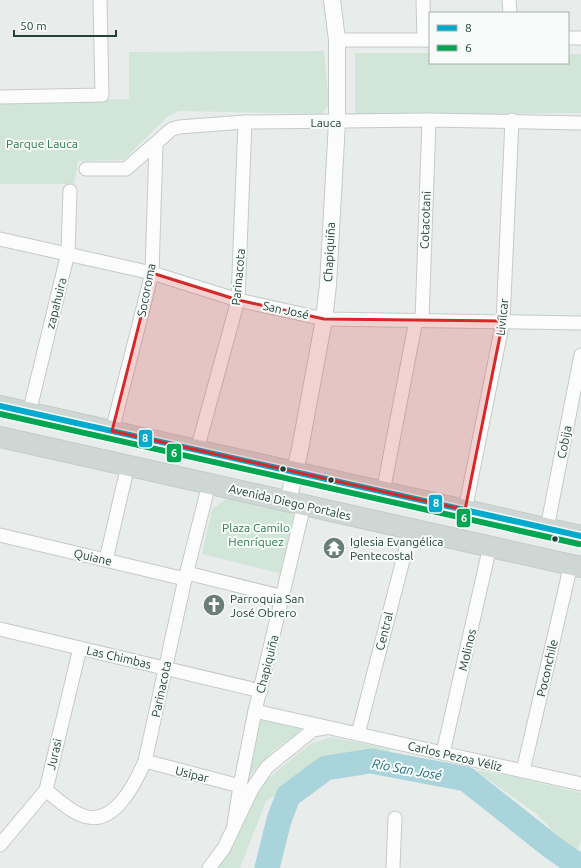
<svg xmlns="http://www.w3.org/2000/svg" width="581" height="868" font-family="Ubuntu,sans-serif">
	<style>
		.green { fill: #d1e6d8 }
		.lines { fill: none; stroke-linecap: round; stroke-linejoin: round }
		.river { stroke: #a9d4db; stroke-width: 25 }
		.minor-casing { stroke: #c5cac8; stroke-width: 15 }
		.tertiary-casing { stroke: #c5cac8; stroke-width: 18 }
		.primary-casing { stroke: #c3ccc9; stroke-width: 22 }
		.minor { stroke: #fcfcfc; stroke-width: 13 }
		.tertiary { stroke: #fcfcfc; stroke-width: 16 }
		.primary { stroke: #cfd7d5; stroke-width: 20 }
		.bus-1-casing { stroke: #f7fbf9; stroke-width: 9 }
		.bus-2-casing { stroke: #f7fbf9; stroke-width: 9 }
		.bus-1 { stroke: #00a9ce; stroke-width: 6 }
		.bus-2 { stroke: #00a651; stroke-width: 6 }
		.marked { fill: #d62828; fill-opacity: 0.2; stroke: #d62828; stroke-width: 3; stroke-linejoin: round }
		.bus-dot { fill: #24423a; stroke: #f7fbf9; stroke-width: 1.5 }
		.labels { text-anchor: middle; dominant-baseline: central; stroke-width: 4; stroke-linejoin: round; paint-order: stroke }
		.street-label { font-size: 12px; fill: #24423a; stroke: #f7fbf9 }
		.park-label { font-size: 12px; fill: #2d7a4b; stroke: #f7fbf9 }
		.poi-label { font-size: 12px; fill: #24423a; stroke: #f7fbf9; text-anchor: start }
		.water-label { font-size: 13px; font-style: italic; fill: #1c6f80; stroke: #f7fbf9 }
		.line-badge { stroke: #f7fbf9; stroke-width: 1.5 }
		.badge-label { font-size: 11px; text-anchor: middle; font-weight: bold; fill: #fff }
	</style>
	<rect width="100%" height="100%" fill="#e8edeb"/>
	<g class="green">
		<path d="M 324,51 L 329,104 L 322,114 L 179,111 L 168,116 L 124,160 L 78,161 L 74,184 L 0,184 L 0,102 L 129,99 L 129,52 Z"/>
		<path d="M 355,53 L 430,53 L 430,63 L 568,63 L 568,54 L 581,54 L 581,113 L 355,115 Z"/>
		<path d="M 230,496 L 284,506 L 295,517 L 282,574 L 202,554 L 212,509 Z"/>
		<path d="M 261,718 L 302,727 L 299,732 L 274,750 L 248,778 Z"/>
		<path d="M 331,737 L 390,749 L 389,757 L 353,755 L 318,768 L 266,801 L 240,868 L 217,868 L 245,810 L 265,781 L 310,744 Z"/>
		<path d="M 475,770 L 511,776 L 581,793 L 581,839 L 578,849 L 562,842 L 538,815 Z"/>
	</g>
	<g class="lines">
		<path class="river" d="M 267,868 L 279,820 L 288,796 L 326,768 L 371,761 L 466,779 L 553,848 L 581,867"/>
		<g class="minor-casing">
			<g id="minor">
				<path d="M 423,0 L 424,40"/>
				<path d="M 509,0 L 510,13"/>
				<path d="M 568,38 L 581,38"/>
				<path d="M 337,40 L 430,40"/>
				<path d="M 0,97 L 102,95 L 100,0"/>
				<path d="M 86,169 L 126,169 L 172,129 L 179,127 L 245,122 L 429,120 L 581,123"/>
				<path d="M 0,239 L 152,273 L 238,300 L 324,319 L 581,323"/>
				<path d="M 422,320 L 429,120"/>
				<path d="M 29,413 L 68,253 L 70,191"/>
				<path d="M 112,431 L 152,273 L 156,145"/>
				<path d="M 197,450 L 238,300 L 245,122"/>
				<path d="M 383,492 L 416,320"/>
				<path d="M 465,510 L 503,321 L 512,120"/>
				<path d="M 547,528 L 581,355"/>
				<path d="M 0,535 L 185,579"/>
				<path d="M 106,560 L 128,465"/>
				<path d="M 187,573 L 284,597"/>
				<path d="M 0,629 L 261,691"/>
				<path d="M 255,711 L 581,784"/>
				<path d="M 358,734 L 411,529"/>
				<path d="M 443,753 L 490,546"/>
				<path d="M 145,761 L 240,786"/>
				<path d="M 523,771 L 571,564"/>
				<path d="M 46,790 C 57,799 68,810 81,815 C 113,829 135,784 145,761 L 185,579 L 209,484"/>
				<path d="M 234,824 L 240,786 L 255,711 L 304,505"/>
				<path d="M 0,845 L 46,790 L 80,648"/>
				<path d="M 209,868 L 224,848 L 252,789 L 267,767 L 313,730 L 325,728"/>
				<path d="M 393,868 L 395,818"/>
			</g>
		</g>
		<g class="tertiary-casing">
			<path id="tertiary" d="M 288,501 L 300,449 L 324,319 L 328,285 L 337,122 L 337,40 L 332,0"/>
		</g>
		<g class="primary-casing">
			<g id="primary">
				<path d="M 0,406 L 581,536"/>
				<path d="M 0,437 L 581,567"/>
			</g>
		</g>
		<use href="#minor" class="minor"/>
		<use href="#tertiary" class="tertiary"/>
		<use href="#primary" class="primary"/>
		<g class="bus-1-casing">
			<path id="bus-1" d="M 0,406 L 581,536"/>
		</g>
		<g class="bus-2-casing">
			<path id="bus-2" d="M 0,414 L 579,544"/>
		</g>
		<use href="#bus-1" class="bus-1"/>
		<use href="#bus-2" class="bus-2"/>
	</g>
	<path class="marked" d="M 152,273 L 238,300 L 324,319 L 503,321 L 465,510 L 112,431 Z"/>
	<defs>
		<g id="temple-disc" transform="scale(1.15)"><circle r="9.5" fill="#697e78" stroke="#f7fbf9"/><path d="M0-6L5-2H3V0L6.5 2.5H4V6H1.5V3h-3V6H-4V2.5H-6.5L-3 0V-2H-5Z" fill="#fff"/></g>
		<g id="church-disc" transform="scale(1.15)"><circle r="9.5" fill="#697e78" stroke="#f7fbf9"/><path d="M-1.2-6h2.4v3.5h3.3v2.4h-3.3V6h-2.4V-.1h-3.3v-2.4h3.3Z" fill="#fff"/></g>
	</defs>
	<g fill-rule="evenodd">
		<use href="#temple-disc" x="334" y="548"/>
		<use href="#church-disc" x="214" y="605"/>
	</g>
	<g class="bus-dot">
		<circle cx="283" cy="469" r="3.5"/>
		<circle cx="331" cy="480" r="3.5"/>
		<circle cx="555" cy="539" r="3.5"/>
	</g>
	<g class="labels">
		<g class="street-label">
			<text x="326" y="122">Lauca</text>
			<text transform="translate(425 220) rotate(-88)">Cotacotani</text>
			<text transform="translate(329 252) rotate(-87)">Chapiquiña</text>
			<text transform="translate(238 277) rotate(-85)">Parinacota</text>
			<text transform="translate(146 290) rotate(-79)">Socoroma</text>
			<text transform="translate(56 303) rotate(-76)">zapahuira</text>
			<text transform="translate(286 310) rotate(12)">San José</text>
			<text transform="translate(502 317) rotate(-84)">Livílcar</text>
			<text transform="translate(564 442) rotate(-79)">Cobija</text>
			<text transform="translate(290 502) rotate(13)">Avenida Diego Portales</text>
			<text transform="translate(93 557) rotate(13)">Quiane</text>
			<text transform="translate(384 631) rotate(-76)">Central</text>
			<text transform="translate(467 650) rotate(-77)">Molinos</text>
			<text transform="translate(119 657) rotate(13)">Las Chimbas</text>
			<text transform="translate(267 664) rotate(-76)">Chapiquiña</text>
			<text transform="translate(547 668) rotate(-77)">Poconchile</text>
			<text transform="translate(161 689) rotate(-78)">Parinacota</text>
			<text transform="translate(54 754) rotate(-77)">Jurasi</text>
			<text transform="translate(455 756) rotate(13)">Carlos Pezoa Véliz</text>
			<text transform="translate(192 774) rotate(14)">Usipar</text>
		</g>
		<g class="park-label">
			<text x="42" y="143">Parque Lauca</text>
			<text x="256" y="527">Plaza Camilo<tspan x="256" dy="14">Henríquez</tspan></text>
		</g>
		<g class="poi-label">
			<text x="350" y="541">Iglesia Evangélica<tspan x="350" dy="14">Pentecostal</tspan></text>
			<text x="230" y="598">Parroquia San<tspan x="230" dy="14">José Obrero</tspan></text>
		</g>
		<g class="water-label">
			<text transform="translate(407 769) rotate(10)">Río San José</text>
		</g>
	</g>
	<g class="line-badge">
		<rect x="138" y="429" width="15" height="19" rx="4" fill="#00a9ce"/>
		<rect x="166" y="443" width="16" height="20" rx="4" fill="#00a651"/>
		<rect x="428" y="494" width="15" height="19" rx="4" fill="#00a9ce"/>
		<rect x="456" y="508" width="15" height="20" rx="4" fill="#00a651"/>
	</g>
	<g class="badge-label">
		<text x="145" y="442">8</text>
		<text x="174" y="457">6</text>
		<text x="436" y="507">8</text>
		<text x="464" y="522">6</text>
	</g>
	<rect x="429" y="12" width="140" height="52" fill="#f7fbf9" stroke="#a3b1ad"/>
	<rect x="437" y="25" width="20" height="6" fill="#00a9ce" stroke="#a3b1ad"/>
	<text x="465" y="32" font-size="12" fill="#24423a">8</text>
	<rect x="437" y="45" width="20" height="6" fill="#00a651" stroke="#a3b1ad"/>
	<text x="465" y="52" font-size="12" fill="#24423a">6</text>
	<path d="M14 30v6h102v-6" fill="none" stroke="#24423a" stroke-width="2"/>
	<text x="20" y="30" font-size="12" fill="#24423a" stroke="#f7fbf9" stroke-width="3" paint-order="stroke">50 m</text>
</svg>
